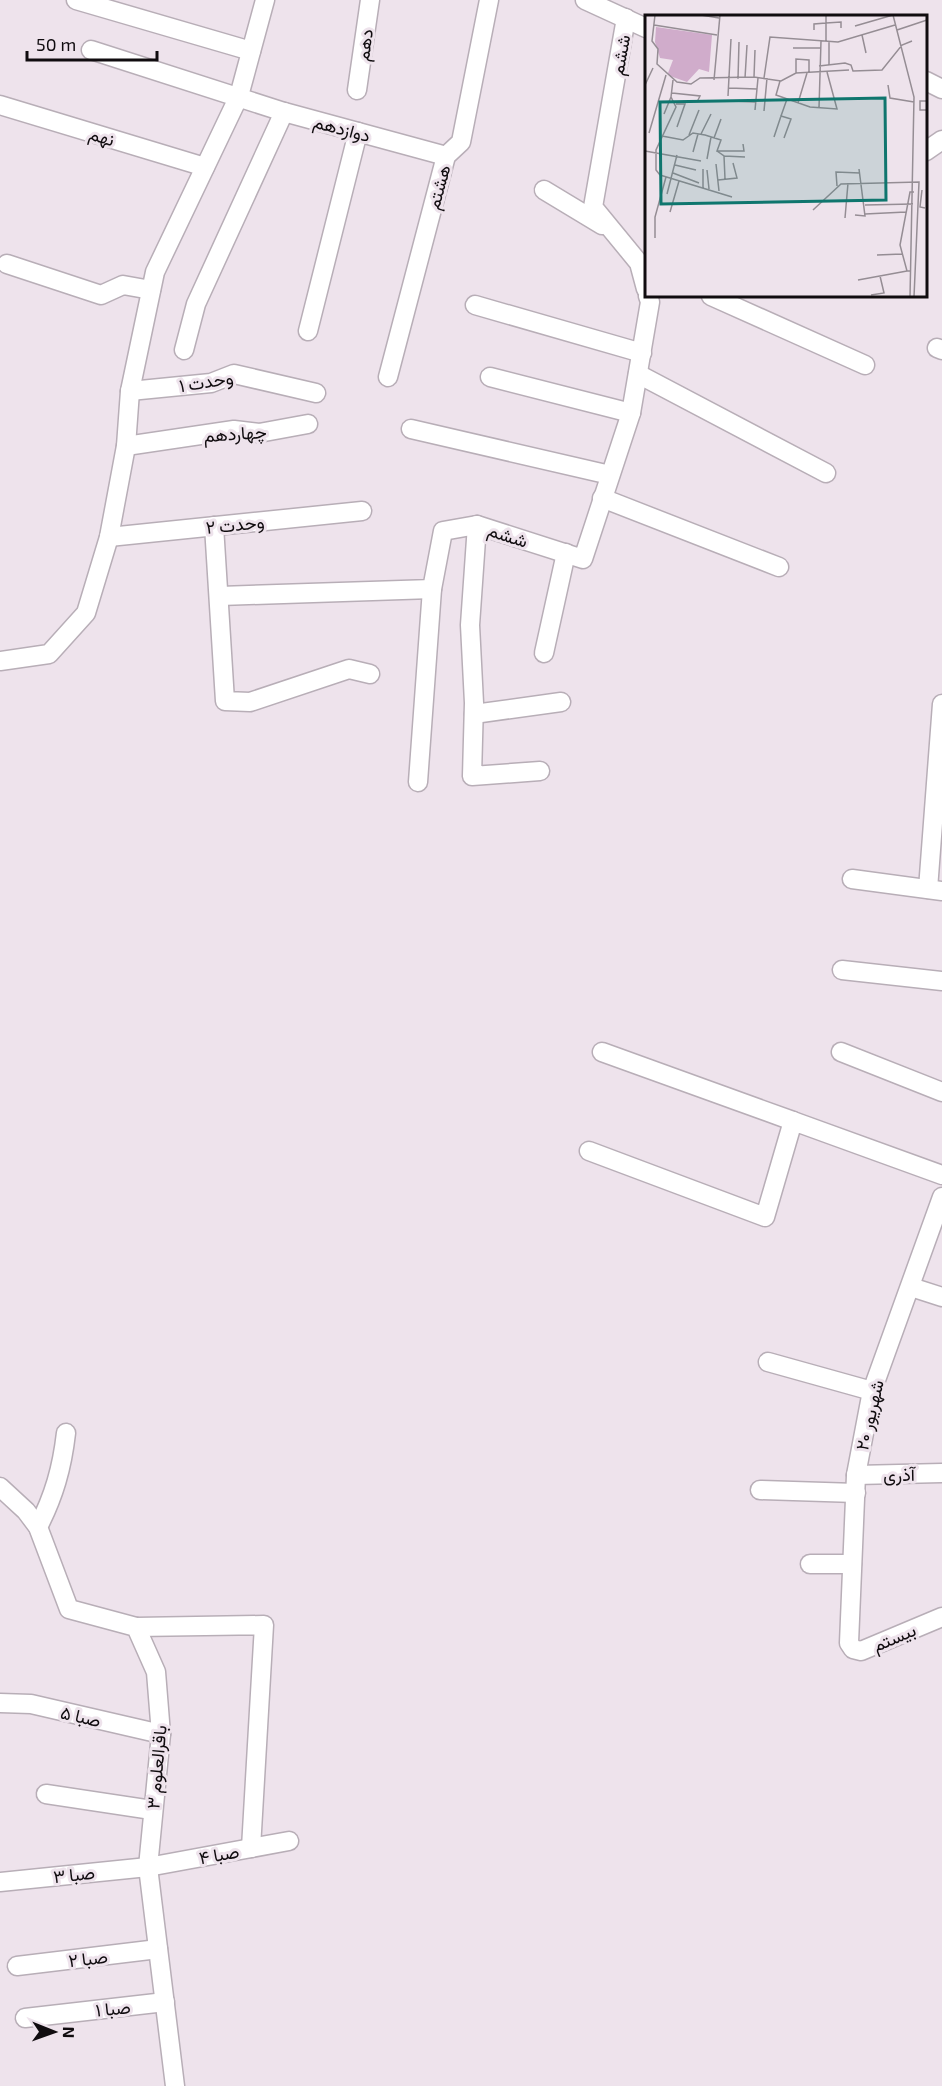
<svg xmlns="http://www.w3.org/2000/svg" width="942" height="2086" font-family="'Exo 2',Vazirmatn,sans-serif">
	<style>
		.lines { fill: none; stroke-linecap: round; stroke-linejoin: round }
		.minor-casing { stroke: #b8aeb7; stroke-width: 21 }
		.minor { stroke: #fff; stroke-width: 18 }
		.labels { text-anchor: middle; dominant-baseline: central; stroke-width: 6; stroke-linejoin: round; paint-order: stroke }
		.street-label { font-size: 18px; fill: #100c0f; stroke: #eee3ec }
		.inset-road { fill: none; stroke: #958d94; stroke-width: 1.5 }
		.view { fill: #0f766e; fill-opacity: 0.15; stroke: #0f766e; stroke-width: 3 }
		.inset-edge { fill: none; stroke: #100c0f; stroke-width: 3 }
	</style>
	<rect width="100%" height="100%" fill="#eee3ec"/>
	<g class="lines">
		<g class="minor-casing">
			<g id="minor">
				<path d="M 76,0 L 251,51"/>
				<path d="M 585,0 L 646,28"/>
				<path d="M 626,18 L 593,207 L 639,263 L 646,289"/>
				<path d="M 91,50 L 284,112 L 446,156"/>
				<path d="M 926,81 L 942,89"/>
				<path d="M 357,90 L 370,0"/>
				<path d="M 0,105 L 205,167"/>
				<path d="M 926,151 L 942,140"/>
				<path d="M 544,190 L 602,225"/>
				<path d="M 7,264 L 101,295 L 123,285 L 151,290"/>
				<path d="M 711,296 L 865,365"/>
				<path d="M 475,305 L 642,353"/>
				<path d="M 308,331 L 358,132"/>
				<path d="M 937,348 L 942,350"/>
				<path d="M 184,350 L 196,304 L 284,112"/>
				<path d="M 638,374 L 826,473"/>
				<path d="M 388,377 L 446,156 L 461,142 L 489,0"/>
				<path d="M 490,377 L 631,413"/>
				<path d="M 130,391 L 211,383 L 234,374 L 316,393"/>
				<path d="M 411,429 L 610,475"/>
				<path d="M 126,446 L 234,430 L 259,433 L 308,424"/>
				<path d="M 602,498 L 779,567"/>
				<path d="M 214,526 L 225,701 L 250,702 L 349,669 L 370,674"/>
				<path d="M 109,537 L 362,511"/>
				<path d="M 220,596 L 432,589 L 443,531 L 477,525"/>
				<path d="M 544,653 L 566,553"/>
				<path d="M 0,661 L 49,654 L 86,613 L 109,537 L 126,446 L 130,391 L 155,272 L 239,96 L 265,0"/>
				<path d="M 474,714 L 561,702"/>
				<path d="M 540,771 L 472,776 L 474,703 L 470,625 L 477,525 L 583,559 L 631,413 L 650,302 L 648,296"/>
				<path d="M 418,782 L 432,589"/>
				<path d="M 852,879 L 942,891"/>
				<path d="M 928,889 L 942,704"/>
				<path d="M 842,970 L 942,981"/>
				<path d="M 602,1052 L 793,1121"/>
				<path d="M 841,1052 L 942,1092"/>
				<path d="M 589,1151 L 765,1217 L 793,1121 L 942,1175"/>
				<path d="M 942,1197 L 872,1391 L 856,1475 L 849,1643 L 853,1649 L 861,1651 L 942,1617"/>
				<path d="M 911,1287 L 942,1297"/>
				<path d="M 768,1362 L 872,1391"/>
				<path d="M 856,1475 L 942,1473"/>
				<path d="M 0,1487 L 26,1511 L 38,1527 L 69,1609 L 136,1627 L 156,1672 L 161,1734 L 148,1867 L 175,2086"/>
				<path d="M 760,1490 L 856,1493"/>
				<path d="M 38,1527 C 54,1496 62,1468 66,1433"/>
				<path d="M 810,1564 L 852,1564"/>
				<path d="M 136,1627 L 264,1625 L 251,1848"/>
				<path d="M 0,1703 L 31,1704 L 161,1734"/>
				<path d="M 46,1794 L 152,1810"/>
				<path d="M 0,1882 L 148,1867 L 289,1841"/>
				<path d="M 17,1966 L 158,1949"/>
				<path d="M 25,2018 L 165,2002"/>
			</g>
		</g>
		<use href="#minor" class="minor"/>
	</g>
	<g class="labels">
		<g class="street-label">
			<text transform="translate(364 45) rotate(-82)">دهم</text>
			<text transform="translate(620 55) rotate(-80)">ششم</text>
			<text transform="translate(342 128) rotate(15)">دوازدهم</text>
			<text transform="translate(102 136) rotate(17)">نهم</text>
			<text transform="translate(438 187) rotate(-75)">هشتم</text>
			<text transform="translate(206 381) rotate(-9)">وحدت ۱</text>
			<text transform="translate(235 433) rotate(-4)">چهاردهم</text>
			<text transform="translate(235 524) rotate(-6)">وحدت ۲</text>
			<text transform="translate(508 535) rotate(18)">ششم</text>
			<text transform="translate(869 1415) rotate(-77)">شهریور ۲۰</text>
			<text transform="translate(899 1474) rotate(-1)">آذری</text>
			<text transform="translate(894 1637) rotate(-23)">بیستم</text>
			<text transform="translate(81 1716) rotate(13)">صبا ۵</text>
			<text transform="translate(156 1767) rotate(-85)">باقرالعلوم ۳</text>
			<text transform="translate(219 1854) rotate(-10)">صبا ۴</text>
			<text transform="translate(74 1874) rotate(-6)">صبا ۳</text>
			<text transform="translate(88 1958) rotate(-7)">صبا ۲</text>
			<text transform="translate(113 2008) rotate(-6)">صبا ۱</text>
		</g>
	</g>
	<g transform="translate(645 15)">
		<rect width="282" height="282" fill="#eee3ec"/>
		<path d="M 11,12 L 67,20 L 64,57 L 54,54 L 42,67 L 25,61 L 23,58 L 28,45 L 15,43 L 10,27 Z" fill="#d0accb"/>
		<path class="inset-road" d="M 10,0 L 7,26 L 13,34 L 12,49 L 32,67 L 46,69 L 55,63 L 109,62 L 136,66 L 151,58 L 204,55M 56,0 L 74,3M 248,0 L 269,82 L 265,282M 9,10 L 72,20M 210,11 L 248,0M 169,15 L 169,9 L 181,8 L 196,7 L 196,13M 252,15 L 282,5M 217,20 L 221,38M 181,26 L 181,0M 148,33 L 176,33M 184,50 L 184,26M 174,51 L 200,48 L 206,50 L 208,56 L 237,55 L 257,30 L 267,26M 151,58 L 151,44 L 164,45 L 164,58M 109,62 L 110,35M 100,63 L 102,30M 119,63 L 125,22 L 193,27 L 250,10M 93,64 L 94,27M 69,65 L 75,0M 135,66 L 131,80 L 165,92 L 192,94 L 182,57M 0,70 L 8,53M 243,70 L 245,83 L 269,87M 84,73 L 112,74M 27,78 L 55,81 L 52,87M 83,81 L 86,24M 88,86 L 110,87M 282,86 L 275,86 L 275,95 L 282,95M 153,88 L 162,58M 31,89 L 40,89 L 32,112M 174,93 L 176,26M 110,95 L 113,63M 119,96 L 122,63M 19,99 L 26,82M 4,118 L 21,60M 56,119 L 66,99M 44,120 L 54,95M 17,121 L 38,125 L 48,118 L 60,120 L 76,125 L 72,136 L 99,136 L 98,129M 129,122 L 136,101M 69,123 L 76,104M 139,123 L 146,104 L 136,101 L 142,84M 0,136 L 56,146M 72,136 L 79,141 L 80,164M 48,137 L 53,119M 79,141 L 100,142M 62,144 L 66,122M 71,149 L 74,176M 30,150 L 51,155M 58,154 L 58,174M 62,155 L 64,174M 28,158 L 54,168M 15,160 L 11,155 L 11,135 L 31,92 L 26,82 L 28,65M 15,160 L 87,182M 73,165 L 92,163 L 88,148M 192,171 L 191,157 L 215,158M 277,175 L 275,192 L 280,193M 22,179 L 32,140M 220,190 L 268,189M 168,195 L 196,169 L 274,167 L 269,282M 25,197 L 34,166M 220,199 L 261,197M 210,200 L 220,201 L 214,154M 200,203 L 203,168M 10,223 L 10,202 L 21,162M 232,240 L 257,239M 265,256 L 262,256 L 255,230 L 265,177 L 269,177M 213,265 L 262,256M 226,280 L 239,278 L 235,261"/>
		<path class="view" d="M 240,83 L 241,185 L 16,189 L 15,87 Z"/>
		<rect width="282" height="282" class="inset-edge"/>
	</g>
	<g transform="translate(54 2032) rotate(91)" stroke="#eee3ec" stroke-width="4.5" paint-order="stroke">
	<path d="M0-4.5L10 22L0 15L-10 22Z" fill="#100c0f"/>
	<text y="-9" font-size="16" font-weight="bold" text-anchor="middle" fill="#100c0f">N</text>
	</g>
	<path d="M27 51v9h130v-9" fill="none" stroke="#100c0f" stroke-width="3"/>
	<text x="36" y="51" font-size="18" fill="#100c0f" stroke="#eee3ec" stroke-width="4.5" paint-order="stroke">50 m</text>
</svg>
